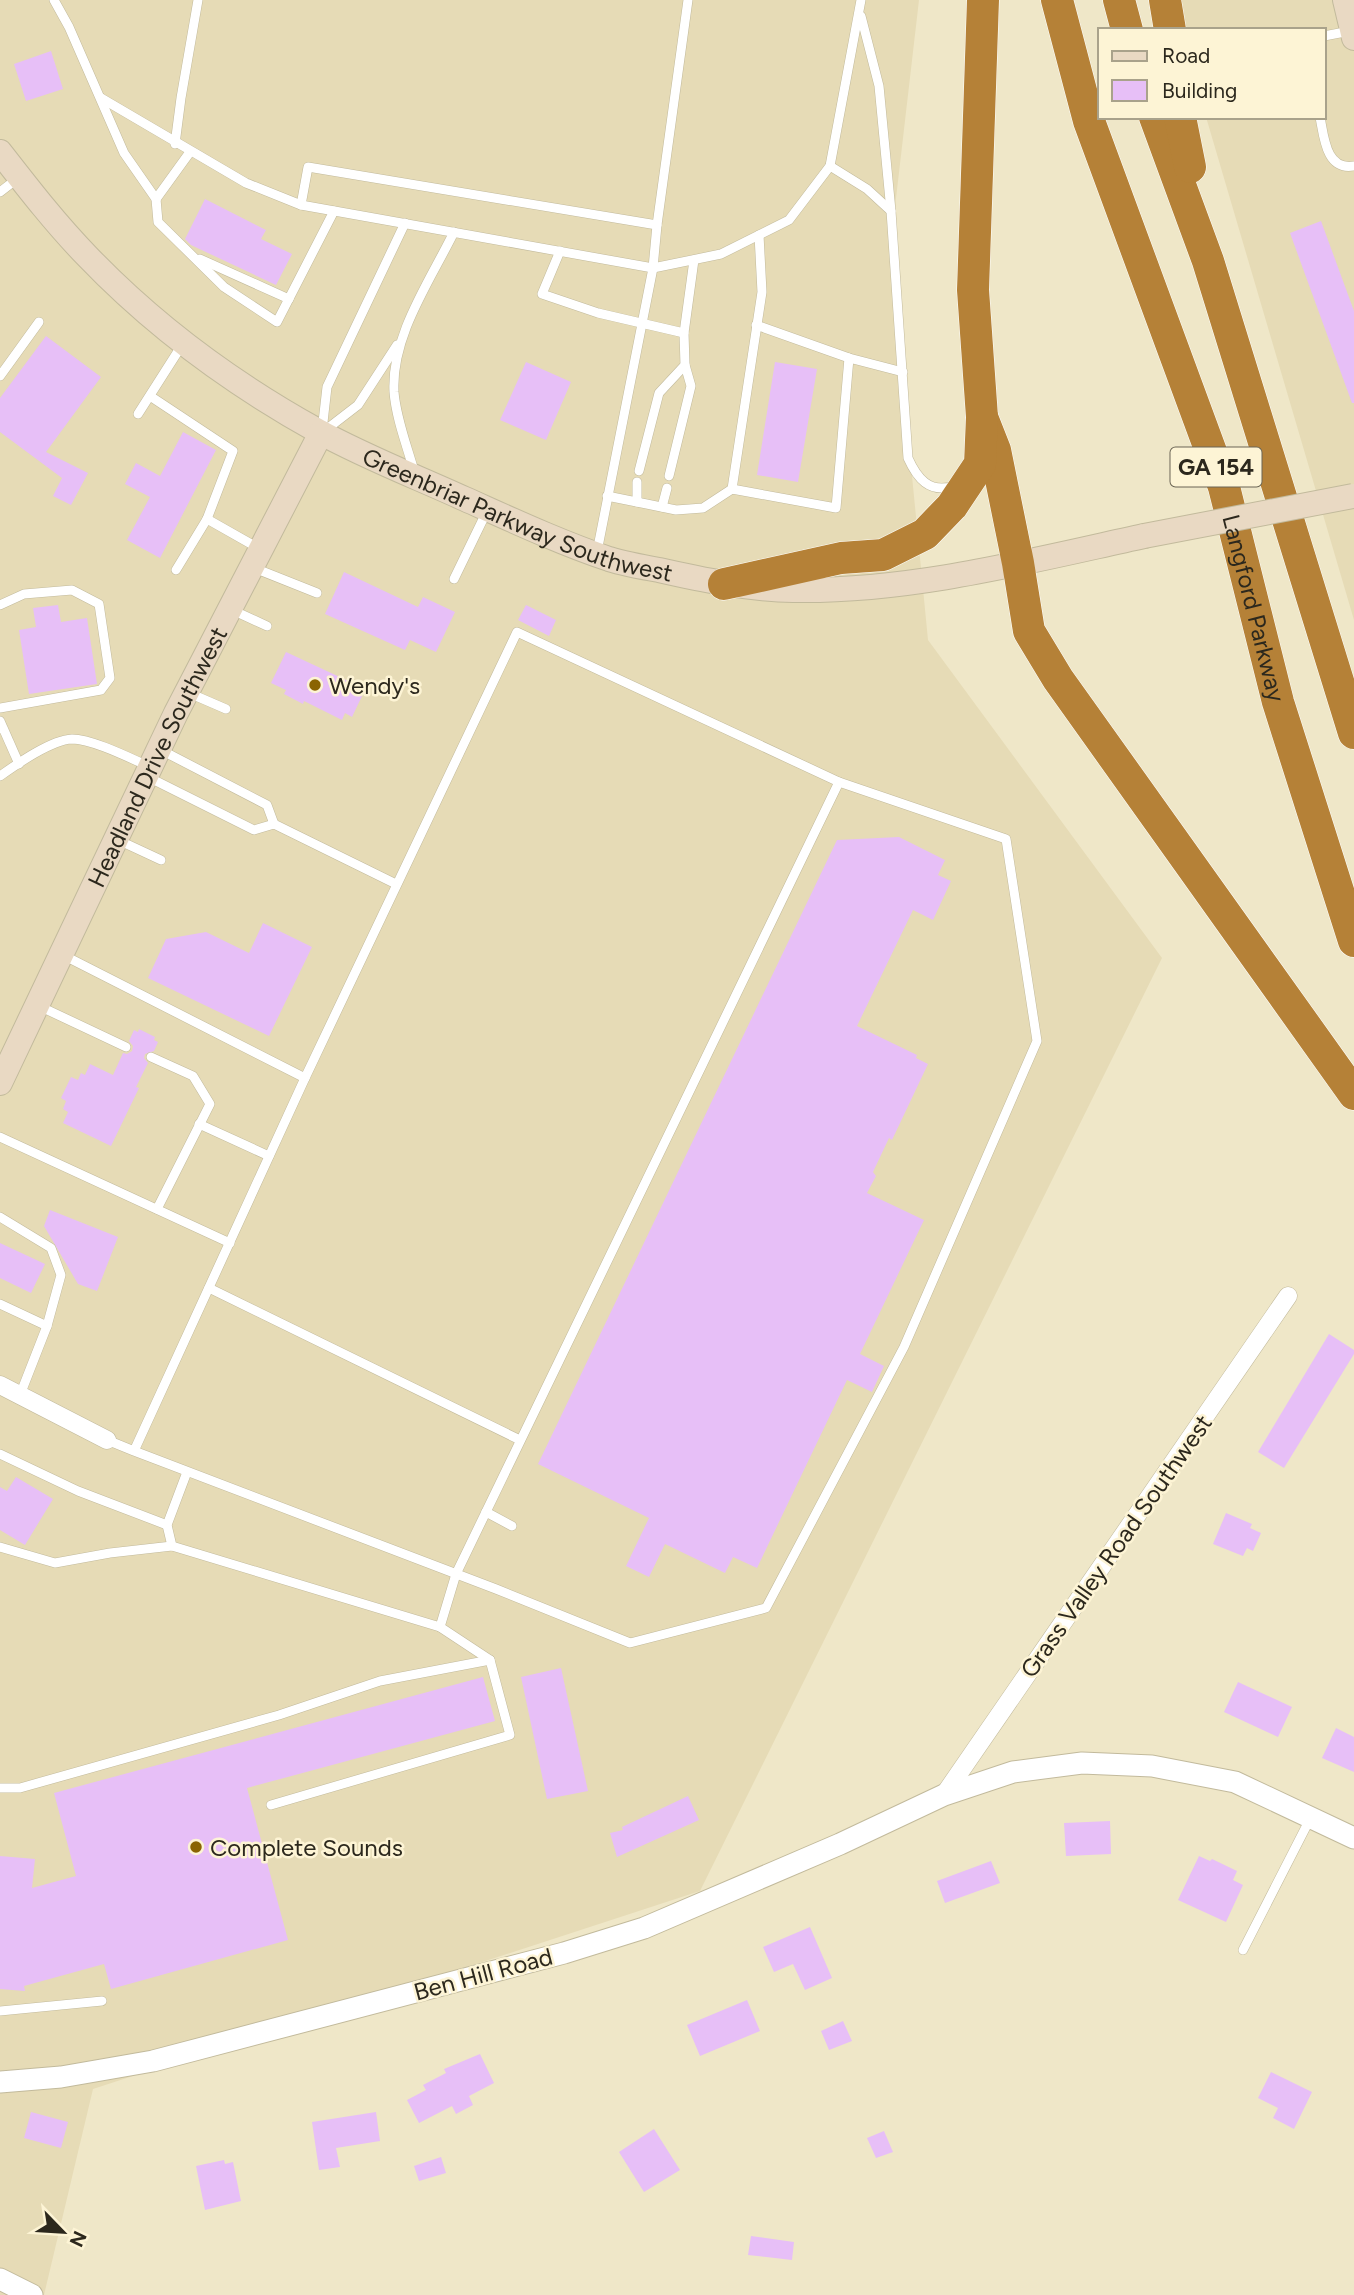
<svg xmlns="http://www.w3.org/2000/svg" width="1354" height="2295" font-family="Figtree,sans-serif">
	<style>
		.built { fill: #e6dbb6 }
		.building { fill: #e7bff7 }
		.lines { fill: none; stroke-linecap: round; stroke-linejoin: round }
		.service-casing { stroke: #c2ba9c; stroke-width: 10 }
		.minor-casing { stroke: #c2ba9c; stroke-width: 19 }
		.tertiary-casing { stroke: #c2ba9c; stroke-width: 23 }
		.secondary-casing { stroke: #c2ba9c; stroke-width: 26 }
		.motorway-casing { stroke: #fff; stroke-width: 33 }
		.service { stroke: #fff; stroke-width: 9 }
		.minor { stroke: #fff; stroke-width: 18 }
		.tertiary { stroke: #fff; stroke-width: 21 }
		.secondary { stroke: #e9d9c3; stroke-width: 24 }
		.motorway { stroke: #b58137; stroke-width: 32 }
		.secondary-bridge-casing { stroke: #c2ba9c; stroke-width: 26; stroke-linecap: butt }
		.secondary-bridge { stroke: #e9d9c3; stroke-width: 24 }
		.poi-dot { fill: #8a6402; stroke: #fdf4d5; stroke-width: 2.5 }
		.labels { text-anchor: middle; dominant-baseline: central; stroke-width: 5; stroke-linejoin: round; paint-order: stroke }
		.shield { fill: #fdf4d5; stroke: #6b6554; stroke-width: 2 }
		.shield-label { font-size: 23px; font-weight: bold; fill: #2c281d }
		.street-label { font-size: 24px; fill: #2c281d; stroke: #fdf4d5 }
		.poi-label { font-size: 24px; fill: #2c281d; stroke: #fdf4d5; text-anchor: start }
	</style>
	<rect width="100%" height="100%" fill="#efe7c8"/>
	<g class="built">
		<path d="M 0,0 L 919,0 L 890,250 L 928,640 L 1162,958 L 700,1891 L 93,2089 L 44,2295 L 0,2295 Z"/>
		<path d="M 1171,0 L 1354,0 L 1354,620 L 1206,117 L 1324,117 L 1324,30 L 1180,30 Z"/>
	</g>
	<g class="building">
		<path d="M 51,51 L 63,89 L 26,101 L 14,64 Z"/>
		<path d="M 205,199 L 266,230 L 261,239 L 292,254 L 276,285 L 191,245 L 185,239 Z"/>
		<path d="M 1321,221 L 1354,311 L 1354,403 L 1352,403 L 1290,233 Z"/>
		<path d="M 46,336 L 101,377 L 46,452 L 88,473 L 71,505 L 53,496 L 62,478 L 0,432 L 0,398 Z"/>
		<path d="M 526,362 L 571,382 L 546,440 L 500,420 Z"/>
		<path d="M 775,362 L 817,369 L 798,482 L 757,475 Z"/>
		<path d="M 183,432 L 216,450 L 160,558 L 127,540 L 150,497 L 125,484 L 136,463 L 160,476 Z"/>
		<path d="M 344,572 L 418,607 L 423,597 L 455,612 L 436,652 L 410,640 L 405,650 L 325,614 Z"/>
		<path d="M 58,605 L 61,622 L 87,618 L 97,684 L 29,694 L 19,630 L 36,627 L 33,608 Z"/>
		<path d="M 526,605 L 556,620 L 549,636 L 518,620 Z"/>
		<path d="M 286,652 L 359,686 L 356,691 L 363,694 L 352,717 L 345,713 L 342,720 L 304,701 L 303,704 L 284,694 L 286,690 L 271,683 Z"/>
		<path d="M 899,837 L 945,860 L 938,875 L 951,881 L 933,920 L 913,910 L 857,1026 L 917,1055 L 916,1058 L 928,1064 L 892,1140 L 889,1138 L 873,1172 L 876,1176 L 867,1193 L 924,1220 L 860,1354 L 884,1366 L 872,1392 L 847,1380 L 757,1568 L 733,1557 L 725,1573 L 665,1544 L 649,1577 L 626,1566 L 649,1518 L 538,1464 L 837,840 Z"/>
		<path d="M 263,923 L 312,947 L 269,1036 L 148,978 L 166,939 L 206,932 L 249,953 Z"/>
		<path d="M 139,1029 L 155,1037 L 154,1040 L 158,1042 L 154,1051 L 145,1054 L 144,1058 L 148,1063 L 136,1087 L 139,1088 L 111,1146 L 63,1123 L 68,1112 L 63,1109 L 66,1101 L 61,1098 L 71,1077 L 78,1080 L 81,1073 L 85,1075 L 90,1064 L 113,1075 L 123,1053 L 127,1054 L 132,1051 L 133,1046 L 129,1041 L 134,1030 L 138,1032 Z"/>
		<path d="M 50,1210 L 118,1237 L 97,1291 L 78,1284 L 44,1226 Z"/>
		<path d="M 0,1243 L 45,1264 L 31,1293 L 0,1278 Z"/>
		<path d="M 1329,1334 L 1354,1350 L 1354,1354 L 1284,1468 L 1258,1452 Z"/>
		<path d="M 16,1477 L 53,1499 L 25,1545 L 0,1530 L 0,1487 L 7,1491 Z"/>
		<path d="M 1226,1513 L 1252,1524 L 1250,1528 L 1261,1533 L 1253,1551 L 1247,1548 L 1243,1556 L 1213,1544 Z"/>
		<path d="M 561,1668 L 588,1791 L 547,1799 L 521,1677 Z"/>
		<path d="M 483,1677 L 495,1721 L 247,1788 L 288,1940 L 111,1989 L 104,1964 L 24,1986 L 25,1991 L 0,1989 L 0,1856 L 35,1859 L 32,1888 L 76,1876 L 54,1793 Z"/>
		<path d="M 1238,1682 L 1292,1707 L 1278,1737 L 1224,1712 Z"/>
		<path d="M 1336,1728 L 1354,1737 L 1354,1772 L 1322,1758 Z"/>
		<path d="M 688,1796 L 699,1820 L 617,1857 L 610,1833 L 623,1830 L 622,1827 Z"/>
		<path d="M 1110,1821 L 1111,1854 L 1066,1856 L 1064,1823 Z"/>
		<path d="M 1199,1856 L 1210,1861 L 1212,1859 L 1237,1871 L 1233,1880 L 1243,1885 L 1226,1922 L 1178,1900 Z"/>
		<path d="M 991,1861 L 1000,1883 L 945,1903 L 937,1881 Z"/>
		<path d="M 810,1927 L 832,1978 L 805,1990 L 793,1964 L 774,1972 L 763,1947 Z"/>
		<path d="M 747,2000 L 760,2031 L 700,2056 L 687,2025 Z"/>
		<path d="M 843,2021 L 852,2041 L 829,2050 L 821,2031 Z"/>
		<path d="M 480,2054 L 494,2083 L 469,2096 L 473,2105 L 456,2114 L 452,2106 L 419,2123 L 407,2100 L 426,2090 L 423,2085 L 446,2073 L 444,2069 Z"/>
		<path d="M 1271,2072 L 1312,2092 L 1294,2129 L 1273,2118 L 1278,2108 L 1258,2098 Z"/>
		<path d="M 31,2112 L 68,2122 L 61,2148 L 24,2138 Z"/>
		<path d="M 376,2112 L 380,2141 L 336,2148 L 340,2167 L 319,2170 L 312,2122 Z"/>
		<path d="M 654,2129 L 680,2170 L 644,2192 L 619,2152 Z"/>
		<path d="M 884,2131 L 893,2152 L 876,2158 L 867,2138 Z"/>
		<path d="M 441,2157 L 446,2173 L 419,2181 L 414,2166 Z"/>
		<path d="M 224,2160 L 225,2164 L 233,2162 L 241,2201 L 205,2210 L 196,2166 Z"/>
		<path d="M 751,2236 L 794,2242 L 792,2260 L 748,2255 Z"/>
	</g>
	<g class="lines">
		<g class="service-casing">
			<g id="service">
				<path d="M 54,0 L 69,27 L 124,153 L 156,199 L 158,222 L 224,287 L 277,322 L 334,211"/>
				<path d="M 861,16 L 879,86 L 891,211 L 908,458 C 917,478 929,494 954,486"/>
				<path d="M 1324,36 L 1350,31"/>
				<path d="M 101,98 L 246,183 L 301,205 L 653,268 L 721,254 L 789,220 L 830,166 L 861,0"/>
				<path d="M 1320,117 C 1324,137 1326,171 1354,166"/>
				<path d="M 175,144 L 181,98 L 198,0"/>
				<path d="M 830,166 L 867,189 L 891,211"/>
				<path d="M 0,192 L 18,178"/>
				<path d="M 156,199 L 190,152"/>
				<path d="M 301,205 L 308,167 L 657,225"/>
				<path d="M 560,251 L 542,294 L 598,313 L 684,333"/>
				<path d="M 200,259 L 289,299"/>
				<path d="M 756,325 L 849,358"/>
				<path d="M 0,376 L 39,322"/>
				<path d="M 150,396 L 233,451 L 207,519 L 176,570"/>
				<path d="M 138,414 L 182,345"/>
				<path d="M 322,431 L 327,387 L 405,223"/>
				<path d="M 323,432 L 358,405 L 397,345"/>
				<path d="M 414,471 C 407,446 396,418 394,392 C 391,336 430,281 454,232"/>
				<path d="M 639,471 L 659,393 L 685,365 L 684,333 L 694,260"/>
				<path d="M 669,476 L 691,386 L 685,365"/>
				<path d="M 637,482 L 637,502"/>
				<path d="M 732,489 L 762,292 L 759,235"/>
				<path d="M 607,496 L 676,510 L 703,508 L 732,489 L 836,508 L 849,358 L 903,372"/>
				<path d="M 662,507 L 667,488"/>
				<path d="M 207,519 L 260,549"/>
				<path d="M 597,552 L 653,268 L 657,225 L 688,0"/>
				<path d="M 254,568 L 317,593"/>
				<path d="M 454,579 L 487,511"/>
				<path d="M 0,605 L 24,594 L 72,590 L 99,604 L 110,678 L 101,690 L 0,708"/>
				<path d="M 230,609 L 267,626"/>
				<path d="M 189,693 L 226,709"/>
				<path d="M 0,721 L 19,764"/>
				<path d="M 159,749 L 267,805 L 274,824"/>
				<path d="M 0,776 C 17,764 51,740 72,739 C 92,739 130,758 148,766"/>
				<path d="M 148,777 L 254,830 L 274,824 L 396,884"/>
				<path d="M 118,840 L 161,860"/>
				<path d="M 63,955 L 305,1078"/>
				<path d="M 39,1006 L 126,1047"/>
				<path d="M 151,1057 L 193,1076 L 210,1104 L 157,1209"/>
				<path d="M 199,1124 L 269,1156"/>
				<path d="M 0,1137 L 230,1243"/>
				<path d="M 0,1217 L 51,1248 L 61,1275 L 47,1326 L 20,1395"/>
				<path d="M 209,1288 L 520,1440"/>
				<path d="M 0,1304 L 47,1326"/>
				<path d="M 107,1440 L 134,1451 L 305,1078 L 517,632 L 839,782 L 1006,839 L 1037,1041 L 904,1347 L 766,1608 L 630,1643 L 496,1589 L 134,1451"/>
				<path d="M 0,1454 L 78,1491 L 167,1525"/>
				<path d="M 187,1472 L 167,1525 L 172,1546 L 440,1627 L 456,1574 L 839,782"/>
				<path d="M 486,1512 L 512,1526"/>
				<path d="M 0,1547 L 55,1563 L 110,1553 L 172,1546"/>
				<path d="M 0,1788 L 20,1788 L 279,1715 L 380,1681 L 490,1660"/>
				<path d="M 271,1805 L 510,1735 L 490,1660 L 440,1627"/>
				<path d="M 1243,1950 L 1310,1819"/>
				<path d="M 0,2011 L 102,2001"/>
			</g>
		</g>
		<g class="minor-casing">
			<g id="minor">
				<path d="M 0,1385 L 107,1440"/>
				<path d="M 944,1795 L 1288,1296"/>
			</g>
		</g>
		<g class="tertiary-casing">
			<g id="tertiary">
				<path d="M 0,2082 L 61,2077 L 153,2061 L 564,1953 L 644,1928 L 840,1844 L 944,1795 L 1013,1772 L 1082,1763 L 1152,1766 L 1235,1782 L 1354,1838"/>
				<path d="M 0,2279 L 32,2295"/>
			</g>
		</g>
		<g class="secondary-casing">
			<g id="secondary">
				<path d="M 1345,0 L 1354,38"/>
				<path id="s1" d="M 0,152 C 28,188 55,223 87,256 C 154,326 233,384 318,431 C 365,457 417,477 465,499 C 512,520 559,542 609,559 C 625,564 642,567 659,570 C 703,580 747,589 793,590 C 911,592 1029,561 1144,536"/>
				<path id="s2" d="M 0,1083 L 176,713 L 321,433"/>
			</g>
		</g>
		<g class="motorway-casing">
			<g id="motorway">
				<path id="s3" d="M 1057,0 L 1089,121 L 1224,487 L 1278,702 L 1354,941"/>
				<path d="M 1119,0 L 1127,30"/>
				<path d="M 1165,0 L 1170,30"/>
				<path d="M 1155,117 L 1208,261 L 1354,733"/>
				<path d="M 1180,117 L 1190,167"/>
				<path d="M 982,417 L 995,450 L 1018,563 L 1029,631 L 1058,679 L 1354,1094"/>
				<path d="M 724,584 L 841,558 L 883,555 L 925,534 L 952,506 L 980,464 L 982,417 L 973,290 L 983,0"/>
			</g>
		</g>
		<use href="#service" class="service"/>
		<use href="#minor" class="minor"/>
		<use href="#tertiary" class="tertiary"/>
		<use href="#secondary" class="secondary"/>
		<use href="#motorway" class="motorway"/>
		<g class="secondary-bridge-casing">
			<path id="secondary-bridge" d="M 1144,536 L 1353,496"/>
		</g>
		<use href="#secondary-bridge" class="secondary-bridge"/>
	</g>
	<g class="poi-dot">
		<circle cx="315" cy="685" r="7"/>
		<circle cx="196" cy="1847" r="7"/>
	</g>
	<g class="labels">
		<rect class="shield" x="1170.5" y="447.5" width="91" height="39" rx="5"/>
		<g class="shield-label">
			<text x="1216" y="467">GA 154</text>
		</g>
		<g class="street-label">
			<text stroke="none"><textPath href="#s1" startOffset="644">Greenbriar Parkway Southwest</textPath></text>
			<text stroke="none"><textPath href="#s3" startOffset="640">Langford Parkway</textPath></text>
			<text stroke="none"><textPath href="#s2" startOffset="362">Headland Drive Southwest</textPath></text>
			<text transform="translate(1116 1546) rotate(-55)">Grass Valley Road Southwest</text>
			<text transform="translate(483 1974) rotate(-15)">Ben Hill Road</text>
		</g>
		<g class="poi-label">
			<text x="329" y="685">Wendy's</text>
			<text x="210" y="1847">Complete Sounds</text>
		</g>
	</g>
	<rect x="1098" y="28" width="228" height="91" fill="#fdf4d5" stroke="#a9a28b" stroke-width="2"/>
	<rect x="1112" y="51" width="35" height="10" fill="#e9d9c3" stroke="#a9a28b" stroke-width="2"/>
	<text x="1162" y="63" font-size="21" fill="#2c281d">Road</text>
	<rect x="1112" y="80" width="35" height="21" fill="#e7bff7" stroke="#a9a28b" stroke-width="2"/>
	<text x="1162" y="98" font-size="21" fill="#2c281d">Building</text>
	<g transform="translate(63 2232) rotate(115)" stroke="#fdf4d5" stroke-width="5" paint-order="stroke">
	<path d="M0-5L12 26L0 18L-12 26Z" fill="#2c281d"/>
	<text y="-10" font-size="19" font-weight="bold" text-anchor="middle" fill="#2c281d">N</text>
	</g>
</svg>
